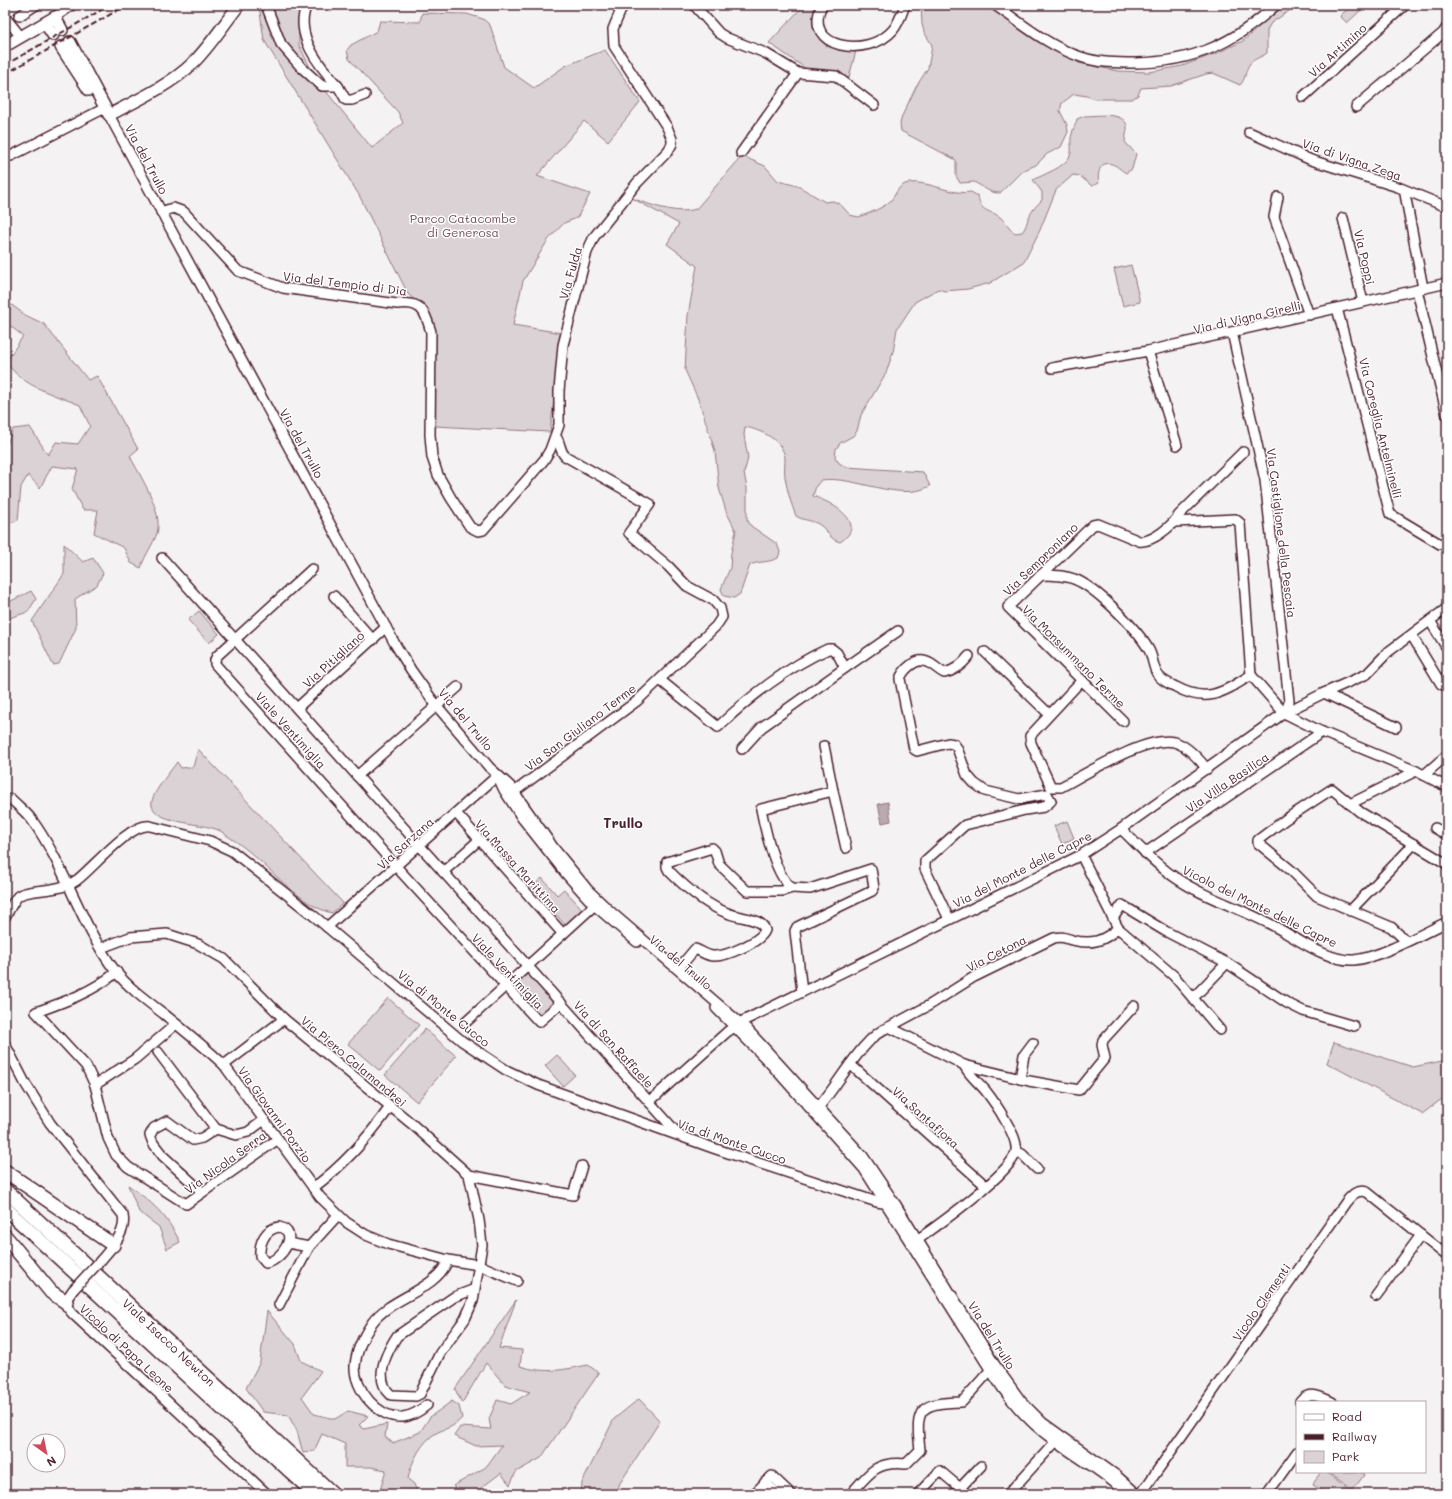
<svg xmlns="http://www.w3.org/2000/svg" width="1452" height="1499" font-family="Mali,sans-serif">
	<style>
		.green { fill: #dbd2d5; stroke: #927880 }
		.water { fill: #baa9ae; stroke: #8d727a }
		.lines { fill: none; stroke-linecap: round; stroke-linejoin: round }
		.minor-casing { stroke: #4a1f2b; stroke-width: 12 }
		.major-casing { stroke: #4a1f2b; stroke-width: 14 }
		.highway-casing { stroke: #4a1f2b; stroke-width: 16 }
		.minor { stroke: #fff; stroke-width: 9 }
		.major { stroke: #fff; stroke-width: 11 }
		.highway { stroke: #fff; stroke-width: 13 }
		.rail { stroke: #4a1f2b; stroke-width: 2; stroke-dasharray: 6 3; stroke-linecap: butt }
		.minor-bridge-casing { stroke: #4a1f2b; stroke-width: 12; stroke-linecap: butt }
		.minor-bridge { stroke: #fff; stroke-width: 9 }
		.labels { text-anchor: middle; dominant-baseline: central; stroke-width: 3; stroke-linejoin: round; paint-order: stroke }
		.street-label { font-size: 12px; fill: #4a1f2b; stroke: #fff }
		.park-label { font-size: 12px; fill: #6e4c56; stroke: #fff }
		.quarter-label { font-size: 14px; font-weight: bold; fill: #4a1f2b; stroke: #fff }
	</style>
	<rect width="100%" height="100%" fill="#f4f2f2"/>
	<filter id="ink" filterUnits="userSpaceOnUse"><feTurbulence type="fractalNoise" baseFrequency=".025" numOctaves="2"/><feDisplacementMap in="SourceGraphic" scale="8" xChannelSelector="R" yChannelSelector="G"/><feConvolveMatrix kernelMatrix="1 2 1 2 8 2 1 2 1" color-interpolation-filters="sRGB"/></filter>
	<g filter="url(#ink)">
		<g class="green">
			<path d="M 259,5 L 303,5 L 299,19 L 299,45 L 316,79 L 372,148 L 403,123 L 398,112 L 349,59 L 347,50 L 351,45 L 377,31 L 380,21 L 420,22 L 422,13 L 467,14 L 483,19 L 490,25 L 504,67 L 534,88 L 565,66 L 605,50 L 640,102 L 608,141 L 584,121 L 537,176 L 590,194 L 577,218 L 564,223 L 548,240 L 523,281 L 513,325 L 562,333 L 550,432 L 434,426 L 436,339 L 432,320 L 427,311 L 408,294 L 359,195 L 264,40 Z"/>
			<path d="M 804,5 L 817,5 C 810,19 818,39 832,46 C 839,50 848,50 856,51 L 848,81 L 804,70 L 805,68 L 769,43 Z"/>
			<path d="M 921,5 L 985,5 L 1079,63 L 1118,71 L 1149,72 L 1182,66 L 1217,53 L 1243,41 L 1284,5 L 1298,5 L 1271,23 L 1267,30 L 1267,53 C 1262,57 1252,59 1249,65 C 1245,71 1246,79 1240,85 L 1213,73 L 1206,74 L 1171,86 L 1141,88 L 1138,95 L 1132,99 L 1094,99 L 1087,96 L 1074,94 L 1062,103 L 1060,111 L 1067,125 L 1068,132 L 1061,147 L 1047,154 L 1036,165 L 1022,171 L 1000,193 C 988,193 984,187 974,182 L 960,183 L 956,176 L 956,160 L 901,131 L 900,124 L 902,116 L 916,87 L 928,68 L 931,52 L 932,45 L 924,32 L 922,24 Z"/>
			<path d="M 1352,5 L 1356,5 L 1361,10 L 1347,23 L 1340,16 Z"/>
			<path d="M 1084,116 C 1095,116 1124,111 1127,126 C 1128,130 1125,137 1125,142 L 1136,154 L 1132,169 L 1126,173 C 1121,170 1116,165 1112,164 C 1099,160 1097,175 1099,183 L 1092,186 L 1080,176 L 1073,175 L 1056,190 L 1040,230 L 1024,262 L 990,283 L 968,289 L 945,291 L 938,289 L 915,302 L 897,329 L 893,352 L 886,373 L 861,415 L 857,431 L 853,436 L 840,443 L 836,449 L 835,457 L 839,463 L 846,467 L 923,472 L 930,486 C 900,503 854,475 821,480 L 816,486 L 813,496 C 831,502 870,523 840,542 C 829,539 829,532 820,525 C 813,520 804,521 796,516 C 791,504 787,490 785,477 C 784,470 785,464 785,458 C 783,440 761,430 745,427 L 744,435 L 748,458 L 744,473 L 747,488 L 747,519 L 751,526 L 777,544 L 780,552 L 778,558 C 768,563 759,561 750,565 L 740,594 L 734,598 L 724,596 L 721,589 L 730,568 L 731,553 L 736,531 L 726,511 L 719,488 L 715,451 L 699,401 L 685,370 L 688,315 L 697,266 L 667,244 L 679,224 L 632,198 C 650,205 678,215 696,209 L 742,156 L 765,166 L 778,181 L 798,186 L 825,202 L 833,201 L 840,204 L 850,215 L 858,217 C 866,215 882,208 888,203 C 897,196 896,185 909,183 C 928,180 952,196 971,192 L 978,196 C 981,216 993,208 1004,221 C 1008,225 1010,229 1015,233 L 1022,232 C 1027,226 1026,223 1029,217 C 1032,210 1037,205 1042,200 L 1042,192 L 1033,180 C 1044,174 1064,168 1070,156 C 1073,149 1069,141 1072,134 C 1073,128 1076,125 1077,119 Z"/>
			<path d="M 1131,265 L 1140,302 L 1123,306 L 1114,269 Z"/>
			<path d="M 5,300 L 25,315 L 44,324 L 88,380 L 97,376 L 138,449 L 130,456 C 140,476 160,506 158,528 C 158,538 144,555 141,568 L 131,563 L 124,548 L 94,533 L 98,510 L 83,510 L 72,489 L 78,469 L 52,466 L 40,488 L 28,475 L 21,487 L 18,520 L 5,525 L 5,449 L 13,429 L 30,427 L 48,455 L 56,442 L 78,444 L 90,426 L 80,405 C 53,394 23,387 6,362 L 23,336 L 5,322 Z"/>
			<path d="M 64,544 L 83,562 L 93,558 L 103,573 L 97,585 L 75,599 L 76,628 L 59,664 L 53,665 L 32,621 L 64,574 Z"/>
			<path d="M 31,591 L 36,599 L 28,612 L 12,617 L 5,624 L 5,604 Z"/>
			<path d="M 199,611 L 219,634 L 209,643 L 188,620 Z"/>
			<path d="M 198,749 L 343,903 L 332,913 C 300,906 268,865 242,846 C 236,841 228,837 222,832 C 207,822 158,825 152,806 C 149,796 170,772 177,762 L 181,768 L 193,767 Z"/>
			<path d="M 1067,821 L 1074,838 L 1062,844 L 1054,826 Z"/>
			<path d="M 542,878 L 557,895 L 564,889 L 584,911 L 566,926 L 532,887 Z"/>
			<path d="M 530,972 L 556,1002 L 539,1017 L 513,987 Z"/>
			<path d="M 388,998 L 419,1025 L 380,1071 L 348,1044 Z"/>
			<path d="M 425,1029 L 456,1056 L 417,1102 L 385,1075 Z"/>
			<path d="M 1334,1042 L 1413,1067 L 1447,1060 L 1447,1095 L 1422,1114 L 1327,1063 Z"/>
			<path d="M 557,1055 L 575,1075 L 563,1086 L 545,1066 Z"/>
			<path d="M 128,1185 C 153,1203 166,1214 180,1242 L 167,1249 L 159,1227 L 139,1212 Z"/>
			<path d="M 516,1300 L 499,1348 L 522,1350 L 520,1366 C 546,1374 562,1370 588,1365 L 599,1373 L 541,1458 L 516,1472 L 510,1485 L 501,1473 L 473,1494 L 461,1494 L 453,1486 L 486,1467 L 502,1445 L 476,1446 L 454,1436 L 460,1427 L 491,1429 L 489,1419 L 497,1400 L 511,1404 L 530,1392 L 505,1385 L 486,1363 L 462,1403 L 455,1389 Z"/>
			<path d="M 267,1311 L 295,1344 L 301,1361 L 321,1371 L 302,1397 L 314,1414 L 335,1419 L 348,1411 L 368,1416 L 359,1425 L 364,1429 L 387,1424 L 385,1437 L 393,1443 L 420,1432 L 430,1417 L 452,1401 L 459,1406 L 462,1418 C 452,1428 450,1427 438,1432 C 422,1440 411,1462 408,1479 L 414,1484 L 418,1494 L 379,1494 L 386,1470 L 371,1467 L 345,1467 L 345,1444 L 322,1434 L 314,1451 L 303,1453 L 297,1431 L 288,1415 L 263,1412 L 246,1388 L 260,1362 Z"/>
			<path d="M 639,1399 L 660,1421 L 620,1483 L 616,1494 L 581,1494 L 582,1483 L 614,1419 Z"/>
			<path d="M 1321,1472 L 1326,1472 L 1351,1491 L 1349,1494 L 1326,1494 L 1312,1484 Z"/>
			<path d="M 1328,1472 L 1360,1472 L 1364,1475 L 1353,1490 Z"/>
		</g>
		<path class="water" d="M 888,802 L 891,821 L 882,823 L 878,804 Z"/>
		<g class="lines">
			<g class="minor-casing">
				<g id="minor">
					<path d="M 266,5 L 281,44 L 301,67 L 322,86 L 338,86 C 319,66 293,34 307,5"/>
					<path d="M 694,5 L 719,33 L 727,38 L 765,53 L 798,73 L 836,76 L 874,105"/>
					<path d="M 822,5 C 801,49 868,59 893,30 C 899,23 902,13 905,5"/>
					<path d="M 995,5 C 1022,24 1050,47 1081,57 C 1098,63 1118,63 1136,63 C 1193,62 1233,44 1276,5"/>
					<path d="M 19,16 L 36,5"/>
					<path d="M 5,17 L 21,37"/>
					<path d="M 55,17 L 72,5"/>
					<path d="M 338,86 L 346,100 L 352,100 L 365,95"/>
					<path d="M 1303,97 L 1405,5"/>
					<path d="M 1356,107 L 1443,33 L 1447,27"/>
					<path d="M 109,115 L 395,644 L 411,670 L 436,705 L 489,767 L 510,786 L 553,847 L 588,890 L 611,912 L 747,1029 L 863,1156 L 896,1205 L 995,1365 L 1021,1401 L 1043,1423 L 1117,1476 L 1137,1494"/>
					<path d="M 1249,132 L 1311,160 L 1398,187 L 1447,207"/>
					<path d="M 741,153 L 798,73"/>
					<path d="M 5,156 L 11,156 L 105,108"/>
					<path d="M 1405,194 L 1423,288"/>
					<path d="M 1278,197 L 1274,217 L 1309,315"/>
					<path d="M 161,212 L 173,208 L 184,212 L 238,271 L 283,288 L 397,304 C 421,301 425,310 431,332 L 430,435 L 432,457 L 438,475 L 451,498 L 470,527 L 478,531 L 483,530 L 544,460 L 550,450 L 559,425 L 559,391 L 563,345 L 587,252 L 594,237 L 637,183 L 668,151 L 672,144 L 672,139 L 667,127 L 614,46 L 613,29 L 623,5"/>
					<path d="M 1343,218 L 1363,302"/>
					<path d="M 1417,290 L 1447,415"/>
					<path d="M 1337,308 L 1390,514 L 1440,544 L 1447,543"/>
					<path d="M 1232,332 L 1265,480 L 1289,701 L 1287,709 L 1284,713"/>
					<path d="M 1148,351 L 1177,445"/>
					<path d="M 1052,368 L 1148,351 L 1447,283"/>
					<path d="M 1175,522 L 1235,519 L 1240,523 L 1251,675 L 1284,713 L 1322,732 L 1416,771 L 1447,787"/>
					<path d="M 162,558 L 679,1135"/>
					<path d="M 312,569 L 217,656 L 215,660 L 215,664 L 402,873 L 539,1022 L 561,1003"/>
					<path d="M 1041,575 C 1052,575 1064,575 1074,579 C 1096,587 1137,629 1149,650 C 1153,657 1153,669 1158,675 C 1162,681 1170,684 1176,687 C 1207,704 1224,692 1251,675"/>
					<path d="M 334,596 L 373,640"/>
					<path d="M 1430,621 L 1447,648"/>
					<path d="M 1412,636 L 1441,684 L 1447,687"/>
					<path d="M 985,652 L 1049,714"/>
					<path d="M 845,668 L 898,631"/>
					<path d="M 660,680 L 718,727 C 748,698 789,666 828,649 L 832,649 L 837,653 L 845,668 L 762,727 L 742,749"/>
					<path d="M 1082,680 L 1030,736 L 1031,743 L 1051,787 L 1061,787 C 1086,774 1147,735 1174,742 C 1187,745 1199,759 1207,769"/>
					<path d="M 1324,693 L 1367,674 L 1388,652 L 1447,608"/>
					<path d="M 297,708 L 386,627"/>
					<path d="M 1123,721 L 1008,607 L 1093,525 L 1098,524 L 1139,541 C 1152,543 1172,526 1179,515 L 1243,452"/>
					<path d="M 1424,775 L 1447,755"/>
					<path d="M 357,776 L 458,687"/>
					<path d="M 498,777 L 504,790 L 522,818 L 567,875 L 594,905 L 637,942"/>
					<path d="M 833,791 L 846,848"/>
					<path d="M 514,792 L 637,701 L 716,626 L 722,617 L 720,608 L 713,600 L 687,586 L 668,566 L 629,533 L 650,504 L 565,456 C 559,450 561,443 556,437"/>
					<path d="M 11,799 C 18,806 26,812 32,820 C 66,867 81,926 116,972 C 129,988 147,1001 164,1014 C 185,1031 205,1047 224,1065 L 320,1197 L 346,1222 L 366,1235 L 388,1244 L 448,1260 L 479,1265 L 517,1281"/>
					<path d="M 1350,804 L 1416,771"/>
					<path d="M 456,813 L 563,934"/>
					<path d="M 1435,828 L 1447,835"/>
					<path d="M 1121,829 C 1138,845 1154,863 1173,876 C 1201,896 1237,907 1268,923 C 1293,935 1326,962 1354,960 C 1379,958 1424,933 1447,922"/>
					<path d="M 1145,853 L 1322,732"/>
					<path d="M 1081,855 L 1118,928 L 1174,976 L 1220,1030"/>
					<path d="M 443,872 L 479,840"/>
					<path d="M 1350,911 L 1414,844"/>
					<path d="M 5,917 C 9,911 13,901 18,896 C 29,888 59,893 77,880 C 94,867 130,823 150,826 L 210,841 L 232,851 L 314,916 L 462,1041 L 506,1070 L 538,1085 L 716,1149 L 877,1202 L 896,1205"/>
					<path d="M 1113,918 L 1122,905 L 1165,931 L 1227,963 L 1287,1003 L 1303,1011 L 1354,1026"/>
					<path d="M 949,919 L 925,869 L 925,861 L 965,825 L 1025,810 L 1044,807 L 1051,801 L 1047,794 L 1019,799 L 985,791 L 974,783 L 967,775 L 957,748 L 954,744 L 948,743 L 917,751 L 914,749 L 900,679 C 903,670 916,657 927,662 C 933,664 938,670 944,673 C 955,671 962,665 969,656"/>
					<path d="M 327,927 L 497,776"/>
					<path d="M 1406,941 L 1391,927 L 1317,896 L 1292,871 L 1258,843 L 1258,840 L 1286,819 L 1332,789 L 1360,812 L 1447,864"/>
					<path d="M 101,948 L 130,937 L 167,934 L 198,944 L 224,959 L 284,1019 L 412,1124 L 469,1175 L 573,1195 L 582,1166"/>
					<path d="M 679,968 L 695,949 C 701,951 707,956 713,956 C 725,957 761,942 765,930 C 762,918 740,918 730,914 C 707,906 686,888 669,871 L 667,867 L 667,862 L 712,848 L 715,851 L 719,864 L 747,891 L 782,891 L 792,888"/>
					<path d="M 117,972 C 92,992 65,1002 36,1012 L 86,1066 L 95,1085 L 108,1138 L 116,1155 L 128,1167 L 186,1204 L 278,1139"/>
					<path d="M 802,992 L 795,931 L 797,927 L 872,891 L 874,888 L 871,869 L 810,889 L 792,888 C 775,877 765,829 761,809 L 833,791 L 824,746"/>
					<path d="M 1194,997 L 1227,963"/>
					<path d="M 716,1008 L 769,1062 L 864,1169 L 995,1377 C 1011,1402 1031,1424 1055,1441 C 1079,1459 1106,1473 1127,1494"/>
					<path d="M 466,1022 L 598,902"/>
					<path d="M 889,1027 L 928,1006 L 974,977 L 1054,938 C 1062,936 1065,938 1072,940 C 1092,945 1104,941 1118,928"/>
					<path d="M 5,1044 L 25,1083 L 50,1123 L 123,1215 C 127,1232 112,1247 101,1260"/>
					<path d="M 158,1052 L 216,1129"/>
					<path d="M 224,1065 L 284,1019"/>
					<path d="M 851,1065 L 986,1186"/>
					<path d="M 1020,1079 L 1024,1055 L 1033,1043"/>
					<path d="M 95,1085 L 135,1059 L 176,1024"/>
					<path d="M 649,1102 L 727,1032 L 741,1022 L 1081,855 L 1121,829 L 1284,713 L 1324,693 L 1396,727"/>
					<path d="M 816,1110 C 836,1089 863,1036 889,1027 L 964,1065 L 1029,1081 L 1079,1090 L 1105,1058 L 1102,1045 L 1103,1040 L 1134,1006"/>
					<path d="M 1016,1151 L 1022,1154 L 1037,1169"/>
					<path d="M 469,1175 L 479,1220 L 482,1245 L 473,1301 L 465,1319 L 440,1353 L 420,1394 L 416,1396 L 391,1395 C 373,1379 386,1353 397,1336 L 454,1297 L 475,1289"/>
					<path d="M 198,1188 L 163,1156 L 153,1143 L 150,1135 L 154,1128 L 167,1121 L 193,1140 L 202,1138 L 216,1129 L 236,1135 L 248,1132 L 264,1120"/>
					<path d="M 313,1188 C 344,1165 368,1138 390,1107"/>
					<path d="M 279,1227 C 301,1232 281,1261 266,1263 L 260,1256 C 259,1243 265,1229 279,1227 Z"/>
					<path d="M 917,1240 C 937,1226 1011,1173 1016,1152 C 1018,1141 1009,1127 1004,1118 C 999,1109 992,1099 985,1090 C 978,1082 969,1075 964,1065"/>
					<path d="M 288,1243 L 309,1247"/>
					<path d="M 73,1290 L 66,1300 L 67,1307 L 73,1314 L 267,1494"/>
					<path d="M 1376,1296 L 1421,1235"/>
					<path d="M 279,1305 L 309,1247 L 338,1215"/>
					<path d="M 1300,1402 C 1309,1390 1321,1397 1332,1402"/>
					<path d="M 427,1405 C 420,1411 412,1416 403,1417 C 378,1419 354,1389 355,1366 C 356,1352 364,1335 372,1323 C 390,1297 436,1291 448,1260"/>
					<path d="M 765,1482 L 778,1494"/>
					<path d="M 754,1494 L 772,1476 L 791,1494"/>
					<path d="M 851,1494 C 869,1473 876,1461 906,1464 L 920,1450 C 915,1408 919,1403 962,1402 L 994,1366"/>
					<path d="M 918,1494 L 940,1471 L 960,1488 L 981,1466"/>
					<path d="M 1008,1494 L 1059,1438"/>
					<path d="M 1141,1494 L 1346,1202 C 1352,1195 1357,1189 1367,1192 L 1447,1256"/>
					<path d="M 1267,1494 L 1297,1452"/>
				</g>
			</g>
			<g class="major-casing">
				<g id="major">
					<path d="M 45,23 L 53,35"/>
					<path d="M 70,42 L 109,115 C 136,101 172,84 193,63 C 210,46 224,24 239,5"/>
					<path d="M 5,46 L 55,17 L 62,30"/>
					<path d="M 61,47 L 89,90"/>
				</g>
			</g>
			<g class="highway-casing">
				<g id="highway">
					<path d="M 5,1171 L 113,1245"/>
					<path d="M 5,1190 L 333,1494"/>
					<path d="M 5,1208 L 315,1494"/>
					<path d="M 5,1236 L 51,1292 L 66,1302"/>
				</g>
			</g>
			<use href="#minor" class="minor"/>
			<use href="#major" class="major"/>
			<use href="#highway" class="highway"/>
			<g class="rail">
				<path d="M 5,65 L 110,5"/>
				<path d="M 5,74 L 127,5"/>
			</g>
			<g class="minor-bridge-casing">
				<path id="minor-bridge" d="M 73,1290 L 101,1260"/>
			</g>
			<use href="#minor-bridge" class="minor-bridge"/>
		</g>
	</g>
	<g class="labels">
		<g class="street-label">
			<text transform="translate(1337 50) rotate(-42)">Via Artimino</text>
			<text transform="translate(147 159) rotate(62)">Via del Trullo</text>
			<text transform="translate(1352 159) rotate(19)">Via di Vigna Zega</text>
			<text transform="translate(1365 257) rotate(77)">Via Poppi</text>
			<text transform="translate(570 273) rotate(-74)">Via Fulda</text>
			<text transform="translate(345 283) rotate(7)">Via del Tempio di Dia</text>
			<text transform="translate(1247 317) rotate(-13)">Via di Vigna Girelli</text>
			<text transform="translate(1381 428) rotate(76)">Via Coreglia Antelminelli</text>
			<text transform="translate(302 443) rotate(61)">Via del Trullo</text>
			<text transform="translate(1282 533) rotate(83)">Via Castiglione della Pescaia</text>
			<text transform="translate(1040 559) rotate(-44)">Via Semproniano</text>
			<text transform="translate(1074 656) rotate(45)">Via Monsummano Terme</text>
			<text transform="translate(333 659) rotate(-42)">Via Pitigliano</text>
			<text transform="translate(466 719) rotate(50)">Via del Trullo</text>
			<text transform="translate(580 727) rotate(-37)">Via San Giuliano Terme</text>
			<text transform="translate(291 730) rotate(48)">Viale Ventimiglia</text>
			<text transform="translate(1227 782) rotate(-34)">Via Villa Basilica</text>
			<text transform="translate(405 843) rotate(-42)">Via Sarzana</text>
			<text transform="translate(518 866) rotate(48)">Via Massa Marittima</text>
			<text transform="translate(1022 869) rotate(-27)">Via del Monte delle Capre</text>
			<text transform="translate(1260 906) rotate(26)">Vicolo del Monte delle Capre</text>
			<text transform="translate(996 953) rotate(-27)">Via Cetona</text>
			<text transform="translate(681 962) rotate(40)">Via del Trullo</text>
			<text transform="translate(508 971) rotate(47)">Viale Ventimiglia</text>
			<text transform="translate(444 1008) rotate(39)">Via di Monte Cucco</text>
			<text transform="translate(614 1044) rotate(48)">Via di San Raffaele</text>
			<text transform="translate(354 1061) rotate(40)">Via Piero Calamandrei</text>
			<text transform="translate(275 1114) rotate(54)">Via Giovanni Porzio</text>
			<text transform="translate(926 1117) rotate(42)">Via Santafiora</text>
			<text transform="translate(732 1141) rotate(19)">Via di Monte Cucco</text>
			<text transform="translate(225 1162) rotate(-36)">Via Nicola Serra</text>
			<text transform="translate(1261 1302) rotate(-55)">Vicolo Clementi</text>
			<text transform="translate(992 1335) rotate(58)">Via del Trullo</text>
			<text transform="translate(169 1342) rotate(43)">Viale Isacco Newton</text>
			<text transform="translate(127 1348) rotate(43)">Vicolo di Papa Leone</text>
		</g>
		<g class="park-label">
			<text x="463" y="218">Parco Catacombe<tspan x="463" dy="14">di Generosa</tspan></text>
		</g>
		<g class="quarter-label">
			<text x="623" y="822">Trullo</text>
		</g>
	</g>
	<rect width="1452" height="1499" fill="none" stroke="#fff" stroke-width="20"/>
	<rect x="10" y="10" width="1432" height="1479" fill="none" stroke="#4a1f2b" stroke-width="1.5" filter="url(#ink)"/>
	<rect x="1296" y="1401" width="130" height="72" fill="#ffffff" stroke="#b7a5aa"/>
	<rect x="1304" y="1414" width="20" height="6" fill="#ffffff" stroke="#b7a5aa"/>
	<text x="1332" y="1421" font-size="12" fill="#4a1f2b">Road</text>
	<rect x="1304" y="1434" width="20" height="6" fill="#4a1f2b" stroke="#b7a5aa"/>
	<text x="1332" y="1441" font-size="12" fill="#4a1f2b">Railway</text>
	<rect x="1304" y="1451" width="20" height="12" fill="#dbd2d5" stroke="#b7a5aa"/>
	<text x="1332" y="1461" font-size="12" fill="#4a1f2b">Park</text>
	<g transform="translate(46 1453) rotate(147)"><circle r="19" fill="#ffffff" stroke="#b7a5aa"/>
	<path d="M0-3L7 15L0 10L-7 15Z" fill="#d1495b"/>
	<text y="-6" font-size="11" font-weight="bold" text-anchor="middle" fill="#4a1f2b">N</text>
	</g>
</svg>
